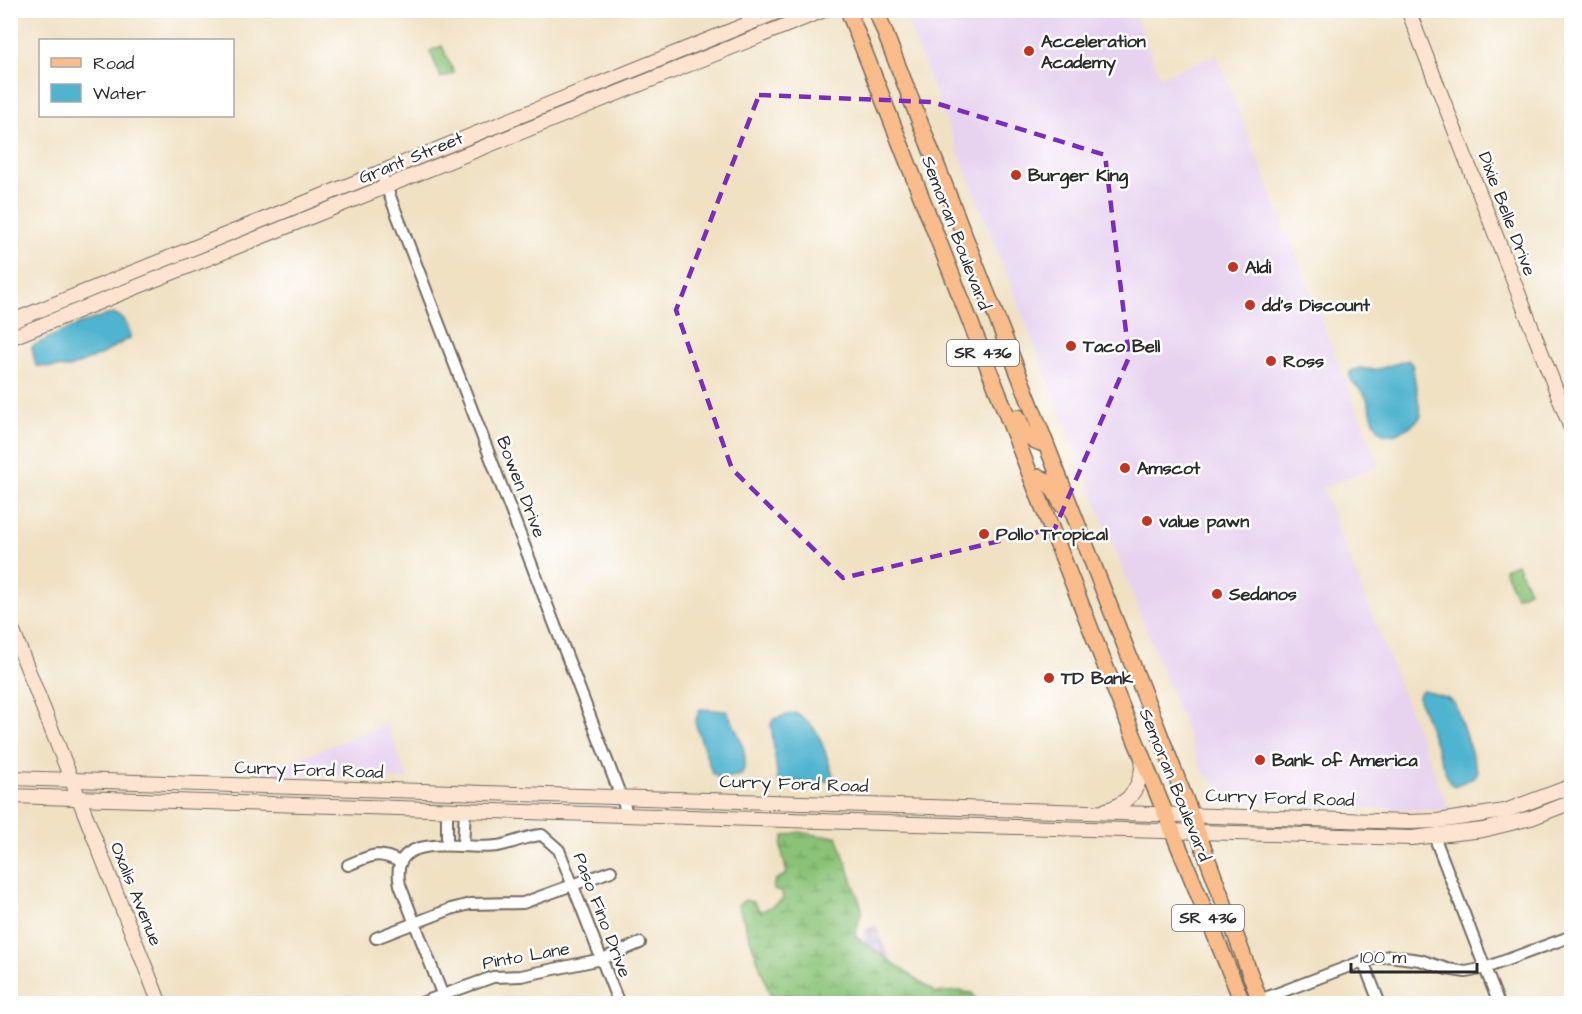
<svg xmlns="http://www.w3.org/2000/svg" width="1582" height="1014" font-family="'Architects Daughter',sans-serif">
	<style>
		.built { fill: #e7d2ef }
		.industrial { fill: url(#industrial-grid) }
		.wetland { fill: url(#wetland-marsh); stroke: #5a7751; stroke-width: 1.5 }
		.park { fill: #8ac377; stroke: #5a7751; stroke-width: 1.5 }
		.water { fill: #50b4cf; stroke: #3e707d; stroke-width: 1.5 }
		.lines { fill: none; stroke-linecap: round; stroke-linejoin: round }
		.street-casing { stroke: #706b60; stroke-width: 14 }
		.secondary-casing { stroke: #706b60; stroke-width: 16 }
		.primary-casing { stroke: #706b60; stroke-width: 18 }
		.street { stroke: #fff; stroke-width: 10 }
		.secondary { stroke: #fde4d0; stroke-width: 14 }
		.primary { stroke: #f9bc8a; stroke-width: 15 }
		.marked { fill: none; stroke: #7b2cbf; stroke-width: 4.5; stroke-dasharray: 12 8; stroke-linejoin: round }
		.poi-dot { fill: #c8321e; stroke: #fff; stroke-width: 2 }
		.labels { text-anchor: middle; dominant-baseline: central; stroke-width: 5; stroke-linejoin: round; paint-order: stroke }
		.shield { fill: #fff; stroke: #6b6b6b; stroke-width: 1.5 }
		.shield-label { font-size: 16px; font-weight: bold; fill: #2b2b2b }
		.poi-label { font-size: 18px; font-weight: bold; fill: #2b2b2b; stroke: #fff; text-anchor: start }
		.street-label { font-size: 18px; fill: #2b2b2b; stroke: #fff }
	</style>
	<defs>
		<pattern id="industrial-grid" width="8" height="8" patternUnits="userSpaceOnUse" patternTransform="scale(1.5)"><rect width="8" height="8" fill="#c8bfd8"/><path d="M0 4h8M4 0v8" fill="none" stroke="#aca4ba"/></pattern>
		<pattern id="wetland-marsh" width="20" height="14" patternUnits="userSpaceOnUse" patternTransform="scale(1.5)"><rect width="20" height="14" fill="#8ac377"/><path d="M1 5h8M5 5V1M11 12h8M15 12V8" fill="none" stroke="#719f62"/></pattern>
	</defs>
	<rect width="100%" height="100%" fill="#fff"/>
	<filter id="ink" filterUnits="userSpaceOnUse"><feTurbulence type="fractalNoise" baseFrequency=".0167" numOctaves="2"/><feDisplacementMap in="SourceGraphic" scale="12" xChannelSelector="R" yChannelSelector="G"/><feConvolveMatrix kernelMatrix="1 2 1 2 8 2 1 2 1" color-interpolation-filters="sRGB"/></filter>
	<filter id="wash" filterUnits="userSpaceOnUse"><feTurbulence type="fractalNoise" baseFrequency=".008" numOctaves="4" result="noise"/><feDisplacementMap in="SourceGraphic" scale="24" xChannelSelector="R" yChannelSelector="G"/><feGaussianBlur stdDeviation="1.35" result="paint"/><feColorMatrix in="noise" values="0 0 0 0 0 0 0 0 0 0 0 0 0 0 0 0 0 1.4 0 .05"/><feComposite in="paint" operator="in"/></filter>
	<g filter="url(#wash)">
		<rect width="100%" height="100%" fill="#f0e1c3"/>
		<g class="built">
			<path d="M 903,11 L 1134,11 L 1160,77 L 1217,55 L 1379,466 L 1322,488 L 1449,810 L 1357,808 L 1357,809 L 1296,806 L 1296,804 L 1236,802 L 1202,771 Z"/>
			<path d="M 387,724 L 408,779 L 259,774 Z"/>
		</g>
		<path class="industrial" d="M 876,925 L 890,959 L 888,961 L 865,943 L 863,939 L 865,930 Z"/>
		<path class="wetland" d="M 799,832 L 821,836 L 837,836 L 862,909 L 855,936 L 936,993 L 959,991 L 972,993 L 978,1003 L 764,1003 L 762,1002 L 771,997 L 738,905 L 745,900 L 753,902 L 761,912 L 783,900 L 782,892 L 776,891 L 773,888 L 775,880 L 787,874 L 781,847 L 784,836 Z"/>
		<g class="park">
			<path d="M 442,46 L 454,73 L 441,78 L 430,51 Z"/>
			<path d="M 1517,564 L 1529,591 L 1516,597 L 1504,569 Z"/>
		</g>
		<g class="water">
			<path d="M 115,314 C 124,317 131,329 130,338 L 100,355 L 69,368 L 36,366 L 32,347 C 50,336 95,316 115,314 Z"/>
			<path d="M 1408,360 L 1412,364 L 1421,416 C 1414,426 1396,436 1383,434 C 1371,424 1372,407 1365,395 C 1359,385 1349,385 1350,372 L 1359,368 L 1375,370 Z"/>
			<path d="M 1423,690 L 1448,698 L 1455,704 L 1478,773 L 1474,778 L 1454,786 L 1449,782 L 1418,697 L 1419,693 Z"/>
			<path d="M 700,709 L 727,711 C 735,728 753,757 741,775 L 720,779 L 712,773 L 695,722 Z"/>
			<path d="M 794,713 C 820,723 824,751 833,775 L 830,781 L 781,783 L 778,781 L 771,724 L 774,719 Z"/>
		</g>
	</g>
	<g filter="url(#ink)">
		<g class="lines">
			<g class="street-casing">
				<g id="street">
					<path d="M 381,173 L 628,815"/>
					<path d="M 1434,836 L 1499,1004"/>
					<path d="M 447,845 L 447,809"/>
					<path d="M 463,846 L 465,810"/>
					<path d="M 348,865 C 371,856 376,850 400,862"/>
					<path d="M 376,938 L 451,909 L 470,904 L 523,903 L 611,871"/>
					<path d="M 1363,961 L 1380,1004"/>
					<path d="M 1260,1000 L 1363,961 L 1389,956 L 1420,960 L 1447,969 L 1466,972 L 1485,968 L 1572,936"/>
					<path d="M 418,1004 L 493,977 L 521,976 L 602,959 L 640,943"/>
					<path d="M 446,1004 L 400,885 C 387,828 467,851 497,846 C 512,844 525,836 542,835 L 559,850 L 619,1004"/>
				</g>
			</g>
			<g class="secondary-casing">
				<g id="secondary">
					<path d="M 1408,10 L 1572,431"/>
					<path d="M 10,322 L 782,10"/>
					<path d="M 10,338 L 824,10"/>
					<path d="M 10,624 L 160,1004"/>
					<path d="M 10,778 L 1408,822 L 1438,821 L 1505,811 L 1572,786"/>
					<path d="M 10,796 L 979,826 L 1412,838 L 1483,830 L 1531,818 L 1572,802"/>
					<path d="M 1106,810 C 1132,803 1142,784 1143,758"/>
				</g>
			</g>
			<g class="primary-casing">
				<g id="primary">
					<path d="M 848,10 L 1108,673 L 1243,1004"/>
					<path d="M 876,10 L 1191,814 L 1261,1004"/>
					<path d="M 1018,417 C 1024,432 1030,442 1046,444"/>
					<path d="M 1033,480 L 1039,477 C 1051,482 1056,494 1062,505"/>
				</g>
			</g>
			<use href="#street" class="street"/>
			<use href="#secondary" class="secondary"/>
			<use href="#primary" class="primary"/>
		</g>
	</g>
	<path class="marked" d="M 759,95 L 932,102 L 1105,155 L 1129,357 L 1055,528 L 843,578 L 732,469 L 676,310 Z"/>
	<g class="poi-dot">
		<circle cx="1029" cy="51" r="6"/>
		<circle cx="1016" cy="175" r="6"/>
		<circle cx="1233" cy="267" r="6"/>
		<circle cx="1250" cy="305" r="6"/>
		<circle cx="1071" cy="346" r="6"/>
		<circle cx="1271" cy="361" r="6"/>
		<circle cx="1125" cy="468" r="6"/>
		<circle cx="1147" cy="521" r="6"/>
		<circle cx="984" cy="534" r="6"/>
		<circle cx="1217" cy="594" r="6"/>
		<circle cx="1049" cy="678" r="6"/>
		<circle cx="1260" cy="760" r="6"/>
	</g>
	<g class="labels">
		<g class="shield">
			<rect x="947" y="340" width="72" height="26" rx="4.5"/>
			<rect x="1172" y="905" width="72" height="26" rx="4.5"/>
		</g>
		<g class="shield-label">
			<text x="983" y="353">SR 436</text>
			<text x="1208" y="918">SR 436</text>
		</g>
		<g class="poi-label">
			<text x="1041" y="41">Acceleration<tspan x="1041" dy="21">Academy</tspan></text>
			<text x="1028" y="175">Burger King</text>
			<text x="1245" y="267">Aldi</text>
			<text x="1262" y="305">dd's Discount</text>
			<text x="1083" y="346">Taco Bell</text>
			<text x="1283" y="361">Ross</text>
			<text x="1137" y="468">Amscot</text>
			<text x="1159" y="521">value pawn</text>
			<text x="996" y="534">Pollo Tropical</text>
			<text x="1229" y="594">Sedanos</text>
			<text x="1061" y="678">TD Bank</text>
			<text x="1272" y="760">Bank of America</text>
		</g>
		<g class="street-label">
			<text transform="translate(411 158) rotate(-22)">Grant Street</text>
			<text transform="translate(1507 214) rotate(69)">Dixie Belle Drive</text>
			<text transform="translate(956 233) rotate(69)">Semoran Boulevard</text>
			<text transform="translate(521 487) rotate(69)">Bowen Drive</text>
			<text transform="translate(309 770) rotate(2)">Curry Ford Road</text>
			<text transform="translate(794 784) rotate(2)">Curry Ford Road</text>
			<text transform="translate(1175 785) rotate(68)">Semoran Boulevard</text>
			<text transform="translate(1280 798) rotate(2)">Curry Ford Road</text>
			<text transform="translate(136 894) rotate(68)">Oxalis Avenue</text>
			<text transform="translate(602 915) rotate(69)">Paso Fino Drive</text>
			<text transform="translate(526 956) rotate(-10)">Pinto Lane</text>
		</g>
	</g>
	<rect width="1582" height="1014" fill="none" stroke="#fff" stroke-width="36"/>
	<rect x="39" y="39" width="195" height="78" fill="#ffffff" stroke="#aaaaaa" stroke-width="1.5"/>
	<rect x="51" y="58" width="30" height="9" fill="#f9bc8a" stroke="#aaaaaa" stroke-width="1.5"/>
	<text x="93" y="69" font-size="18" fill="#2b2b2b">Road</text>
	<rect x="51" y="84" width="30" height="18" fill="#50b4cf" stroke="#aaaaaa" stroke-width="1.5"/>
	<text x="93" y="99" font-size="18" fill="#2b2b2b">Water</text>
	<path d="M1351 963v9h126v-9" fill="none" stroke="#2b2b2b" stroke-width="3"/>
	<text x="1360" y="963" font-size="18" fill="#2b2b2b" stroke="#ffffff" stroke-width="4.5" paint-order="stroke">100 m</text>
</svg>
